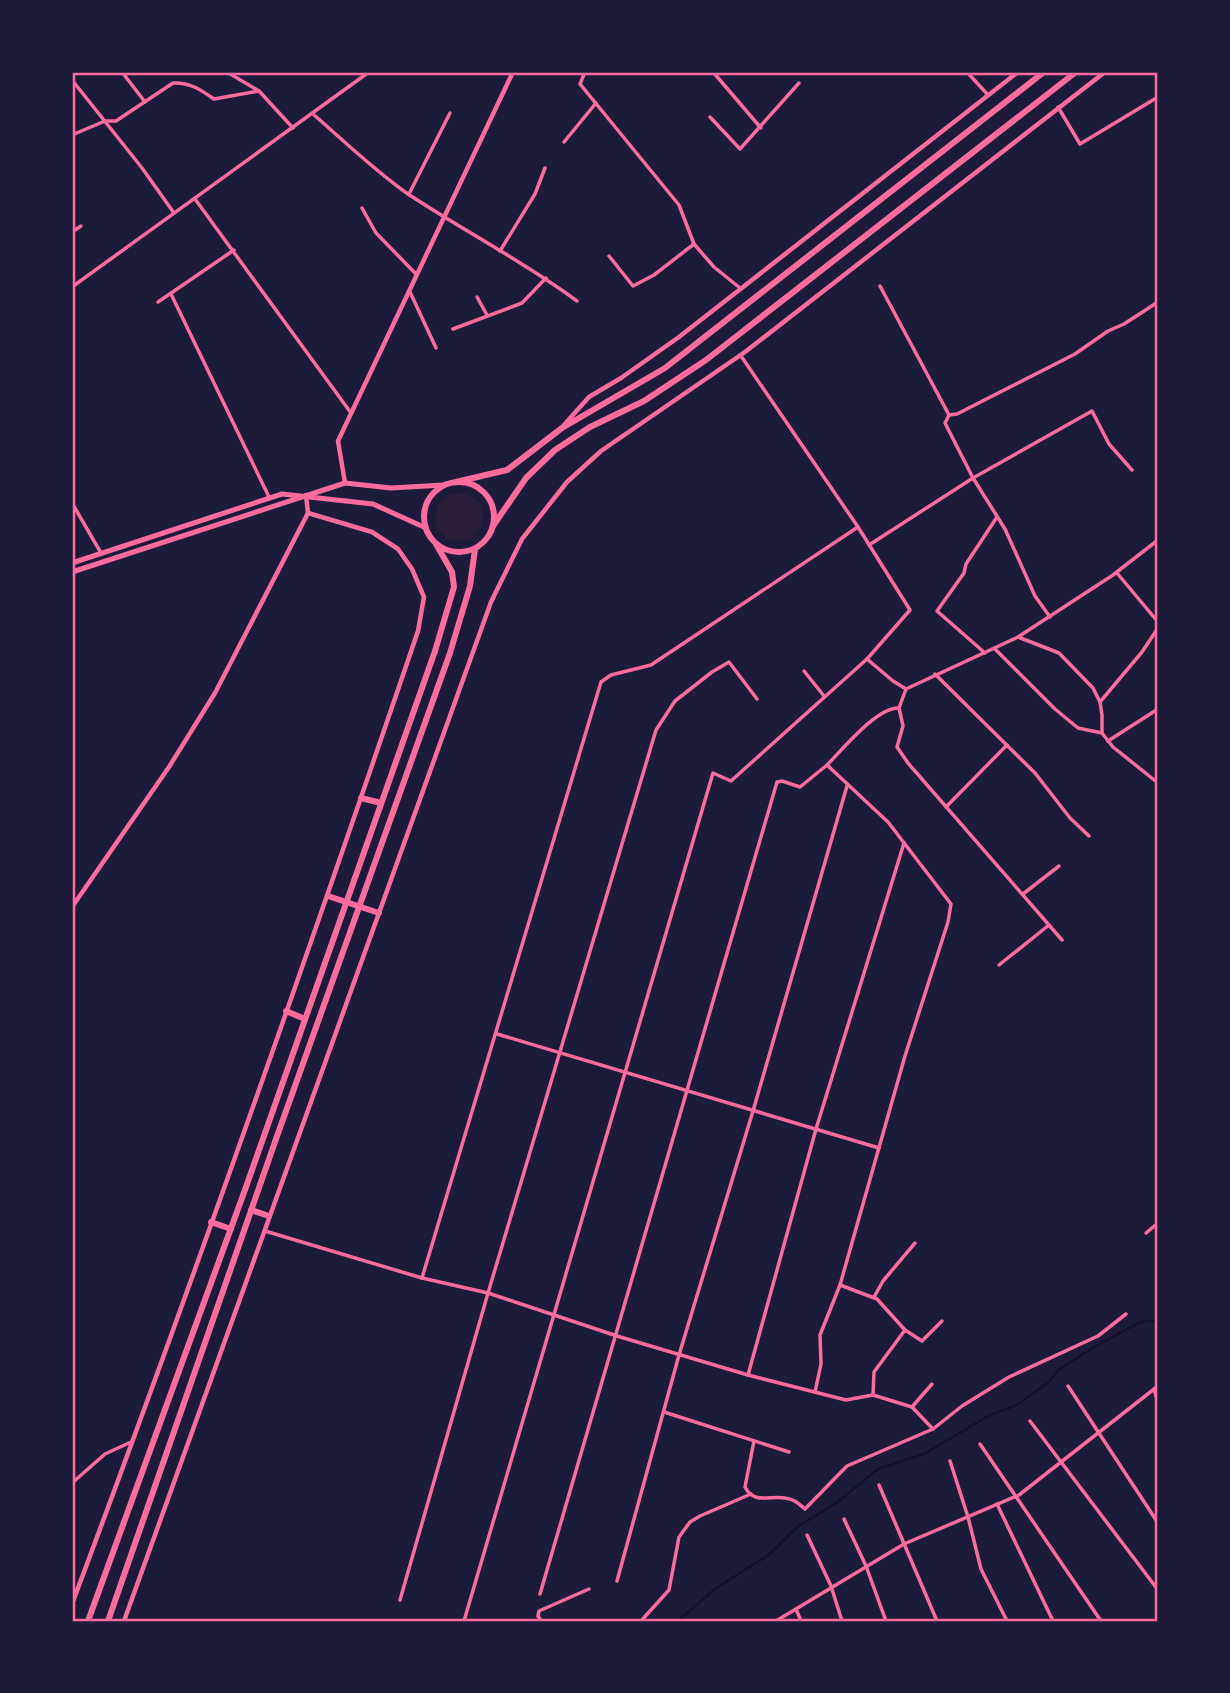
<svg xmlns="http://www.w3.org/2000/svg" width="1230" height="1693" font-family="Cabin,sans-serif">
	<style>
		.green { fill: #2a1e3b }
		.lines { fill: none; stroke-linecap: round; stroke-linejoin: round }
		.stream { stroke: #12122b; stroke-width: 2.5 }
		.minor { stroke: #ff6b9d; stroke-width: 3.5 }
		.tertiary { stroke: #ff6b9d; stroke-width: 4.5 }
		.secondary { stroke: #ff6b9d; stroke-width: 5 }
		.trunk { stroke: #ff6b9d; stroke-width: 6 }
		.neatline { fill: none; stroke: #ff6b9d; stroke-width: 2.5 }
	</style>
	<rect width="100%" height="100%" fill="#1b1b3a"/>
	<circle class="green" cx="459" cy="517" r="24"/>
	<g class="lines">
		<path class="stream" d="M 678,1621 L 715,1589 L 770,1554 L 797,1527 L 835,1504 L 878,1469 L 924,1454 L 990,1415 L 1017,1405 L 1049,1382 L 1058,1370 L 1091,1349 L 1140,1322 L 1158,1320"/>
		<g class="minor">
			<path d="M 122,72 L 145,102"/>
			<path d="M 227,72 L 259,91 L 293,128"/>
			<path d="M 585,72 L 580,84 L 679,205 L 694,244 L 714,267 L 740,288"/>
			<path d="M 713,72 L 761,128"/>
			<path d="M 967,72 L 988,95"/>
			<path d="M 1157,72 L 1158,73"/>
			<path d="M 72,80 L 142,168 L 174,213"/>
			<path d="M 1058,107 L 1080,144 L 1158,97"/>
			<path d="M 313,114 C 344,141 374,170 408,194 C 464,231 523,261 577,301"/>
			<path d="M 710,117 L 740,149 L 799,83"/>
			<path d="M 72,135 L 105,121 L 116,121 L 173,83 C 190,82 201,90 214,99 L 259,91"/>
			<path d="M 564,142 L 596,103"/>
			<path d="M 409,194 L 450,113"/>
			<path d="M 195,199 L 351,413"/>
			<path d="M 362,208 L 376,233 L 416,274"/>
			<path d="M 72,232 L 81,226"/>
			<path d="M 500,251 L 535,194 L 545,168"/>
			<path d="M 609,256 L 633,286 L 654,275 L 694,244"/>
			<path d="M 880,286 L 949,415 L 957,414 L 1075,354 L 1108,331 L 1124,324 L 1158,302"/>
			<path d="M 72,287 L 369,72"/>
			<path d="M 410,292 L 436,348"/>
			<path d="M 171,294 L 269,497"/>
			<path d="M 477,297 L 487,315"/>
			<path d="M 158,302 L 234,250"/>
			<path d="M 453,329 L 522,303 L 546,278"/>
			<path d="M 949,415 L 945,423 L 973,478 L 1005,529 L 1035,596 L 1050,617"/>
			<path d="M 72,503 L 101,553"/>
			<path d="M 869,545 L 973,478 L 1092,411 L 1109,444 L 1132,470"/>
			<path d="M 1117,573 L 1158,622"/>
			<path d="M 1018,637 L 1059,653 L 1093,688 L 1100,702"/>
			<path d="M 995,649 L 1055,709 L 1078,728 L 1102,733 L 1113,747 L 1158,783"/>
			<path d="M 985,653 L 937,611 L 964,573 L 966,564 L 997,517"/>
			<path d="M 867,659 L 893,681 L 906,689 L 1018,637 L 1113,575 L 1158,540"/>
			<path d="M 804,671 L 824,696"/>
			<path d="M 935,674 L 1035,773 L 1070,818 L 1089,836"/>
			<path d="M 906,689 L 899,708 L 903,726 L 897,747 L 908,763 L 1062,940"/>
			<path d="M 1102,733 L 1102,715 L 1100,702 L 1142,652 L 1158,628"/>
			<path d="M 1108,741 L 1158,709"/>
			<path d="M 827,765 C 843,749 877,707 899,708"/>
			<path d="M 946,807 L 1007,745"/>
			<path d="M 1023,894 L 1059,866"/>
			<path d="M 999,965 L 1049,925"/>
			<path d="M 497,1034 L 879,1148"/>
			<path d="M 265,1231 L 422,1278 L 488,1293 L 617,1336 L 748,1375 L 846,1400 L 873,1395 L 912,1407 L 933,1429"/>
			<path d="M 1146,1233 L 1158,1223"/>
			<path d="M 422,1278 L 601,682 L 611,675 L 651,665 L 858,527"/>
			<path d="M 840,1285 L 877,1299 L 905,1330 L 922,1341 L 942,1321"/>
			<path d="M 874,1297 L 883,1281 L 915,1243"/>
			<path d="M 748,1375 L 816,1129 L 904,843"/>
			<path d="M 1068,1386 L 1158,1523"/>
			<path d="M 1154,1389 L 1158,1403"/>
			<path d="M 873,1395 L 874,1372 L 905,1330"/>
			<path d="M 912,1407 L 932,1384"/>
			<path d="M 664,1412 L 789,1452"/>
			<path d="M 1030,1421 L 1158,1590"/>
			<path d="M 754,1441 L 745,1487 C 754,1505 770,1495 785,1498 C 794,1499 798,1503 805,1509 L 847,1466 L 933,1429 L 962,1406 L 1009,1377 L 1098,1336 L 1126,1314"/>
			<path d="M 980,1444 L 1101,1621"/>
			<path d="M 950,1461 L 968,1517 L 981,1569 L 1007,1621"/>
			<path d="M 72,1483 L 105,1454 L 131,1442"/>
			<path d="M 879,1485 L 937,1621"/>
			<path d="M 997,1504 L 1053,1621"/>
			<path d="M 844,1519 L 866,1566 L 886,1621"/>
			<path d="M 807,1535 L 831,1586 L 842,1621"/>
			<path d="M 617,1581 L 679,1355 L 753,1111 L 847,786"/>
			<path d="M 540,1594 L 777,782 L 782,781 L 800,787 L 827,765 L 888,822 L 951,904 L 948,922 L 905,1056 L 840,1285 L 820,1335 L 821,1364 L 815,1392"/>
			<path d="M 400,1600 L 488,1293 L 656,730 L 675,701 L 712,672 L 729,662 L 757,699"/>
			<path d="M 796,1609 L 801,1621"/>
			<path d="M 464,1621 L 713,773 L 731,781 L 867,659 L 910,610 L 858,527 L 741,356"/>
			<path d="M 541,1621 L 538,1616 L 539,1611 L 589,1589"/>
			<path d="M 641,1621 L 669,1590 L 679,1537 L 690,1522 L 700,1516 L 751,1494"/>
			<path d="M 776,1621 L 904,1544 L 1019,1495 L 1158,1386"/>
		</g>
		<g class="tertiary">
			<path d="M 564,425 L 589,397 L 621,378 L 679,337 L 1018,72"/>
			<path d="M 345,483 L 338,441 L 513,72"/>
			<path d="M 72,907 L 169,767 L 215,693 L 308,513 L 306,495"/>
			<path d="M 72,1604 C 193,1282 307,957 418,631 L 424,597 L 412,569 L 398,549 L 372,532 L 308,513"/>
			<path d="M 124,1621 L 491,602 L 522,539 L 567,482 L 601,451 L 745,352 L 1105,72"/>
		</g>
		<g class="secondary">
			<path d="M 72,563 L 282,494 L 373,504 L 426,528"/>
			<path d="M 72,572 L 345,483 L 391,488 L 444,485"/>
		</g>
		<g class="trunk">
			<circle cx="459" cy="517" r="35"/>
			<path d="M 456,482 L 507,470 L 562,428 L 665,368 L 1044,72"/>
			<path d="M 493,526 L 526,478 L 555,450 L 590,427 L 644,401 L 706,360 L 1076,72"/>
			<path d="M 361,798 L 381,803"/>
			<path d="M 328,896 L 379,913"/>
			<path d="M 286,1011 L 305,1019"/>
			<path d="M 251,1210 L 269,1216"/>
			<path d="M 211,1222 L 231,1229"/>
			<path d="M 88,1621 L 246,1187 L 435,651 L 454,587 L 452,572 L 436,544"/>
			<path d="M 108,1621 L 276,1139 L 450,653 L 470,586 L 475,549"/>
		</g>
	</g>
	<rect width="1230" height="1693" fill="none" stroke="#1b1b3a" stroke-width="147"/>
	<rect x="74" y="74" width="1082" height="1546" class="neatline"/>
</svg>
